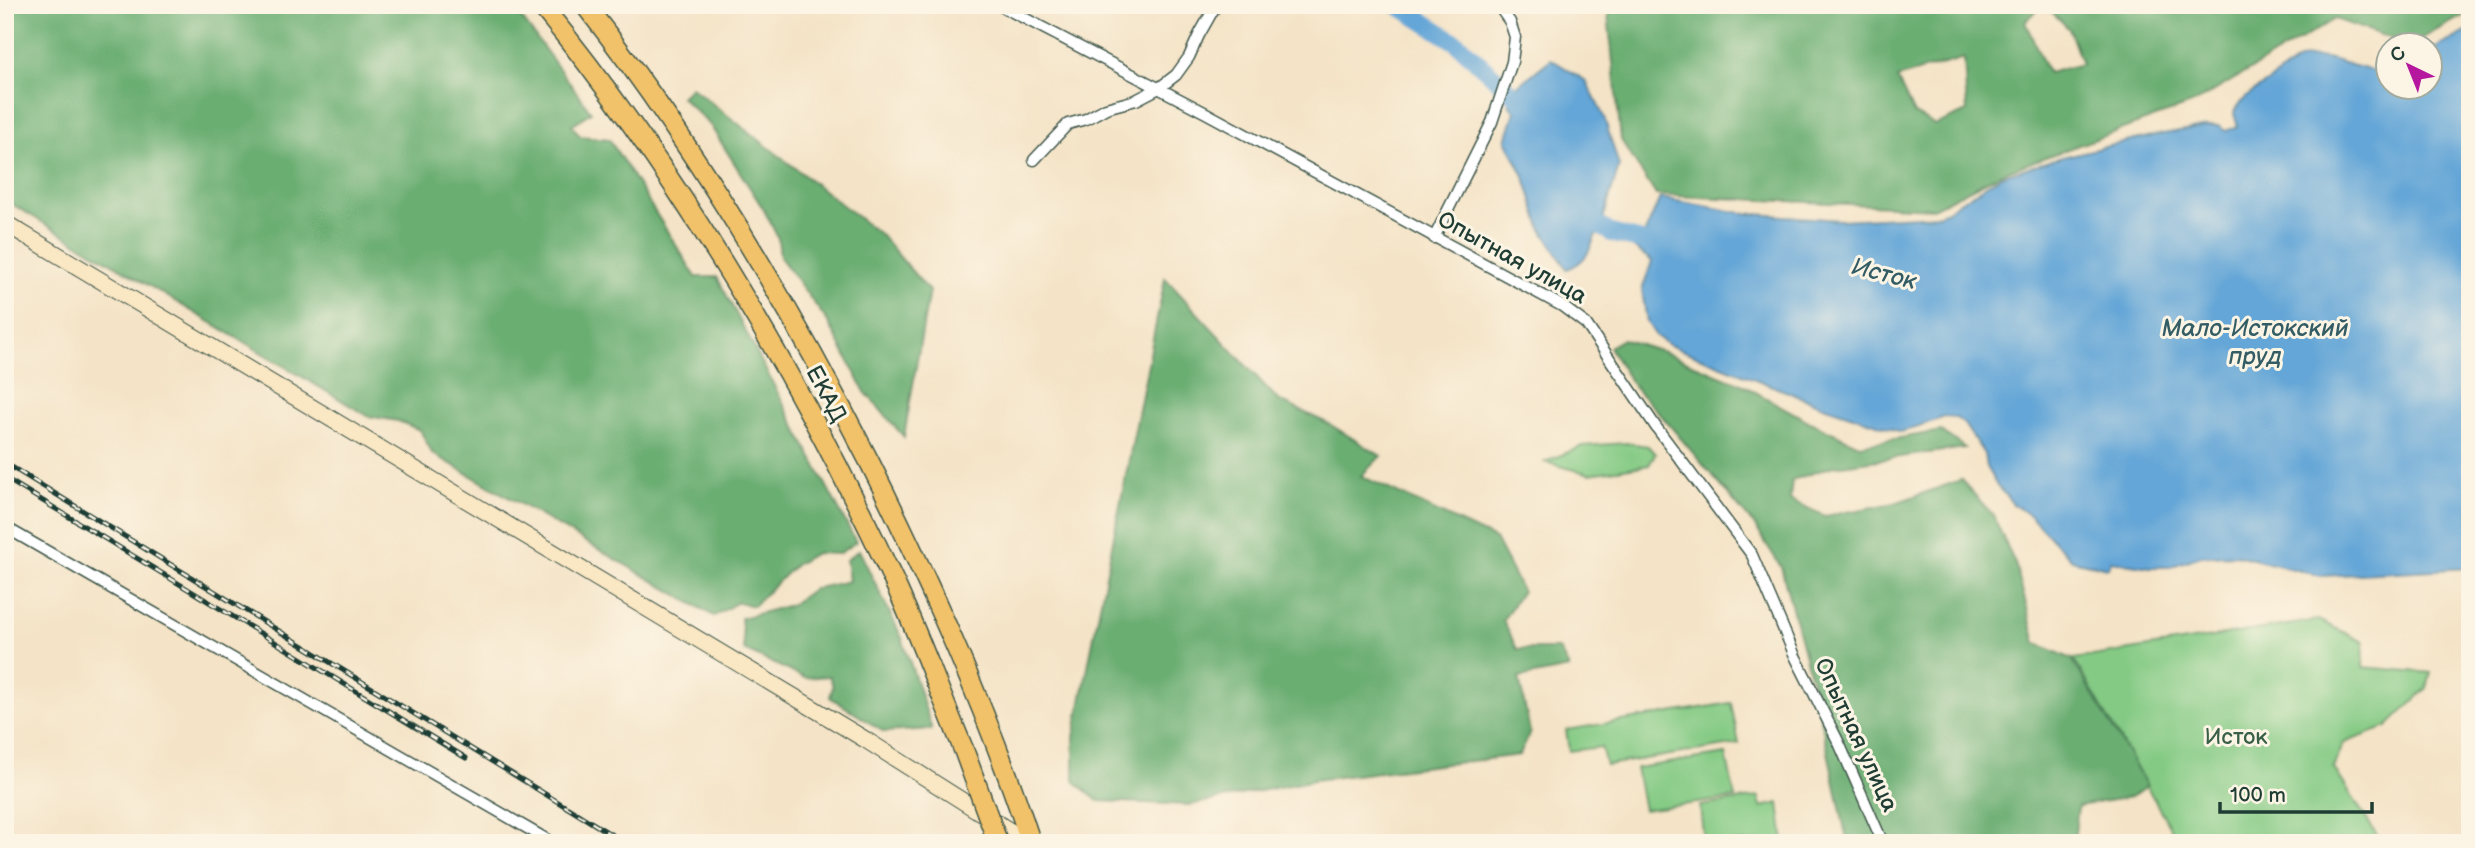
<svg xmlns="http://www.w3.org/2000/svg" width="2475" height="848" font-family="'Balsamiq Sans',sans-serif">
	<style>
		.green { fill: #84ca84; stroke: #52845c; stroke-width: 2 }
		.forest { fill: #6bae72; stroke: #457653; stroke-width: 2; fill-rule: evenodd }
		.water { fill: #63a6d7; stroke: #417286; stroke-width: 2 }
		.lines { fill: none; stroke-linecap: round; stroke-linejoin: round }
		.river { stroke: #63a6d7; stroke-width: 18 }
		.street-casing { stroke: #3f564a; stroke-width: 13 }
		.secondary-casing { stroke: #3f564a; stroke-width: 18 }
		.highway-casing { stroke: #3f564a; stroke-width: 22 }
		.street { stroke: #fff; stroke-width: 10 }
		.secondary { stroke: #fae7c3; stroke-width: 16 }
		.highway { stroke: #f2c26a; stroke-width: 19 }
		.rail-casing { stroke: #1f3d34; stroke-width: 5 }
		.rail { stroke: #fcf5e5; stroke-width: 2.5; stroke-dasharray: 8; stroke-linecap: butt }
		.highway-bridge-casing { stroke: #3f564a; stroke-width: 22; stroke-linecap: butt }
		.highway-bridge { stroke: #f2c26a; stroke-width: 19 }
		.labels { text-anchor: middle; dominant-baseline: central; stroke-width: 6; stroke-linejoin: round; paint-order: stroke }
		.street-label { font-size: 23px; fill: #1f3d34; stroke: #fcf5e5 }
		.park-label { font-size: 23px; fill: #386048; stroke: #fcf5e5 }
		.water-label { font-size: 24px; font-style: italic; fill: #335c65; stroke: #fcf5e5 }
	</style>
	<rect width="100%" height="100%" fill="#fcf5e5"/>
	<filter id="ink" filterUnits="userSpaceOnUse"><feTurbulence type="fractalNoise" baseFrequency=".0143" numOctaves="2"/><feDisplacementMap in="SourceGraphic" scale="14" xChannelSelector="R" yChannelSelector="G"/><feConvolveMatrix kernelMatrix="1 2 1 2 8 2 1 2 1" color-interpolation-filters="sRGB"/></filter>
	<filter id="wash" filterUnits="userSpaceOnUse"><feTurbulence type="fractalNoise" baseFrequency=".00686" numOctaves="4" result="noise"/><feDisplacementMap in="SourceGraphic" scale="28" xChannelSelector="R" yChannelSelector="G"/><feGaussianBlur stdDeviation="1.57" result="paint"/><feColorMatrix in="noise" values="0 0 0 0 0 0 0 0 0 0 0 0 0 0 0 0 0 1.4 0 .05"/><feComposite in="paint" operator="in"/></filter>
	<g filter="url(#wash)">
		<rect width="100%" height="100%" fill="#f4e3c6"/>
		<g class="green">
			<path d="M 1627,443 L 1648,446 L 1655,454 L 1649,465 L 1590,474 L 1545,462 L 1582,446 Z"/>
			<path d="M 2318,620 L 2364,642 L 2363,667 L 2431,673 L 2427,688 L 2387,727 L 2344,743 L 2333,767 L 2382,843 L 2179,843 L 2074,659 Z"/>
			<path d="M 1731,703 L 1739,744 L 1606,765 L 1601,747 L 1569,751 L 1566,730 Z"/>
			<path d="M 1726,754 L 1735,798 L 1644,810 L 1636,768 Z"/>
			<path d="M 1759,797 L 1761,807 L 1779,803 L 1784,842 L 1704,843 L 1700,806 Z"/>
		</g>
		<g class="forest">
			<path d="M 5,5 L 512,5 L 591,112 L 572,125 L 580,136 L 609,139 L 696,277 L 717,277 L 856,542 L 838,554 L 816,553 L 795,565 L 753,606 L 738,602 L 714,616 L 432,453 L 420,430 L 398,421 L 368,416 L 5,200 Z"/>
			<path d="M 1607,5 L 2043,5 L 2025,22 L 2048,73 L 2082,64 L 2069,29 L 2045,5 L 2470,5 L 2470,12 L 2410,45 L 2335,19 L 2194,103 L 2002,173 L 1933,208 L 1656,195 L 1621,140 ZM 1964,58 L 1967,111 L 1935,125 L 1914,114 L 1897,78 Z"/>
			<path d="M 691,87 L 882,236 L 929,291 L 904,437 L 865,392 L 828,322 L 780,257 L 778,238 L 764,210 L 710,125 L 681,97 Z"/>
			<path d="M 1165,278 L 1278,400 L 1329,424 L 1381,456 L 1361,476 L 1495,539 L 1522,591 L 1503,620 L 1517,649 L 1559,649 L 1569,668 L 1519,678 L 1530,732 L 1520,755 L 1314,780 L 1190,805 L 1098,801 L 1074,781 L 1074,737 Z"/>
			<path d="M 1623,339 L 1666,353 L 1741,384 L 1810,422 L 1859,445 L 1941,431 L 1965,448 L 1834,466 L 1792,480 L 1790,500 L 1825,516 L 1895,503 L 1961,480 L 1993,515 L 2016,566 L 2036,643 L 2072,659 L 2147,786 L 2131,797 L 2078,806 L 2074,843 L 1851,843 L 1846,835 L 1817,701 L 1781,567 L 1755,526 L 1661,415 L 1633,386 L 1609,347 Z"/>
			<path d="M 859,550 L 902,638 L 932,729 L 884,732 L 830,697 L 833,686 L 829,676 L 805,678 L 744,650 L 741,618 L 791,605 L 813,589 L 849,581 L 846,560 Z"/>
		</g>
		<g class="water">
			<path d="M 2470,30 L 2470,568 L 2321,576 L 2237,555 L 2201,556 L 2169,567 L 2150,567 L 2111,561 L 2108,568 L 2072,560 L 2030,516 L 2014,505 L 1997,486 L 1986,467 L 1984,454 L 1964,424 L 1956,418 L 1945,417 L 1901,432 L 1823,406 L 1669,345 L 1656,336 L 1647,322 L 1642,290 L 1652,261 L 1628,243 L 1634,233 L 1645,233 L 1660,198 L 1742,213 L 1841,220 L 1939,215 L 2001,176 L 2062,157 L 2152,136 L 2208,126 L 2218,126 L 2226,131 L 2238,126 L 2234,114 C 2240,99 2252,93 2265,84 C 2276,77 2289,64 2301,59 C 2328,50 2361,75 2387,70 L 2388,88 L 2430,88 L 2430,51 Z"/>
			<path d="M 1551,59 L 1586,81 L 1604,117 L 1619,166 L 1603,220 L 1612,230 L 1609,238 L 1596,234 C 1590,251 1585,263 1567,269 L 1541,228 L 1525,178 L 1506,140 L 1515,111 L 1509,104 L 1510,92 Z"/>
		</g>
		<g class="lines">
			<g class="river">
				<path d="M 1397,5 L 1457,43 L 1516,97"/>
				<path d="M 1592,221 L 1611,233 L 1653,244"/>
			</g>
		</g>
	</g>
	<g filter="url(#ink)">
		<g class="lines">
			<g class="street-casing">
				<g id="street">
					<path d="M 999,5 L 1206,113 L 1562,306 L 1586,324 L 1656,427 L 1752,555 L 1795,656 L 1839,743 L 1883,843"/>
					<path d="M 1034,160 L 1068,124 L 1086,119 L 1106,108 L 1136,100 L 1159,88 L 1176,75 L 1189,57 L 1199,35 L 1216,5"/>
					<path d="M 1434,238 L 1492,122 L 1512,62 L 1515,37 L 1510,22 L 1498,5"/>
					<path d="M 5,527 L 553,843"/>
				</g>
			</g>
			<g class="secondary-casing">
				<path id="secondary" d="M 5,223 L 866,740 L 1029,843"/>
			</g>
			<g class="highway-casing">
				<g id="highway">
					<path d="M 541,5 C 680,175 799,378 892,577 C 918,633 939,691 963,748"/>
					<path d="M 585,5 C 696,147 788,302 870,463 C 931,586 988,712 1031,843"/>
				</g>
			</g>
			<use href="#street" class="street"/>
			<use href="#secondary" class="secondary"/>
			<use href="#highway" class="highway"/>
			<g class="rail-casing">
				<g id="rail">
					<path d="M 5,463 L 625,843"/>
					<path d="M 5,478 L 466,758"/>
				</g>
			</g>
			<use href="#rail" class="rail"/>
			<g class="highway-bridge-casing">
				<path id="highway-bridge" d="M 963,748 L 998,843"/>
			</g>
			<use href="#highway-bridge" class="highway-bridge"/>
		</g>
	</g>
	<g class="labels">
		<g class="street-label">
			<text transform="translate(1512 258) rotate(29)">Опытная улица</text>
			<text transform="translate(826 394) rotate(62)">ЕКАД</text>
			<text transform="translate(1856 735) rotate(65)">Опытная улица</text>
		</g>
		<g class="park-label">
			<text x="2236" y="737">Исток</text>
		</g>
		<g class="water-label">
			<text transform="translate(1884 274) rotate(14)">Исток</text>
			<text x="2255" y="328">Мало-Истокский<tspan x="2255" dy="28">пруд</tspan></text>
		</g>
	</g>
	<rect width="2475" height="848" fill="none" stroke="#fcf5e5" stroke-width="28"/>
	<g transform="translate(2409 66) rotate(317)"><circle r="33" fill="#fcf5e5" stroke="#a4ab9e" stroke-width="2"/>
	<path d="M0-5L12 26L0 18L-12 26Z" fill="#b5179e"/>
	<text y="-10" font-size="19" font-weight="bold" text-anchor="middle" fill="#1f3d34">С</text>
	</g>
	<path d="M2220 802v10h152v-10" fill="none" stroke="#1f3d34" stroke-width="3.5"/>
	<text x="2230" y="802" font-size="21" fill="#1f3d34" stroke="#fcf5e5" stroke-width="5" paint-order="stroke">100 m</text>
</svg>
